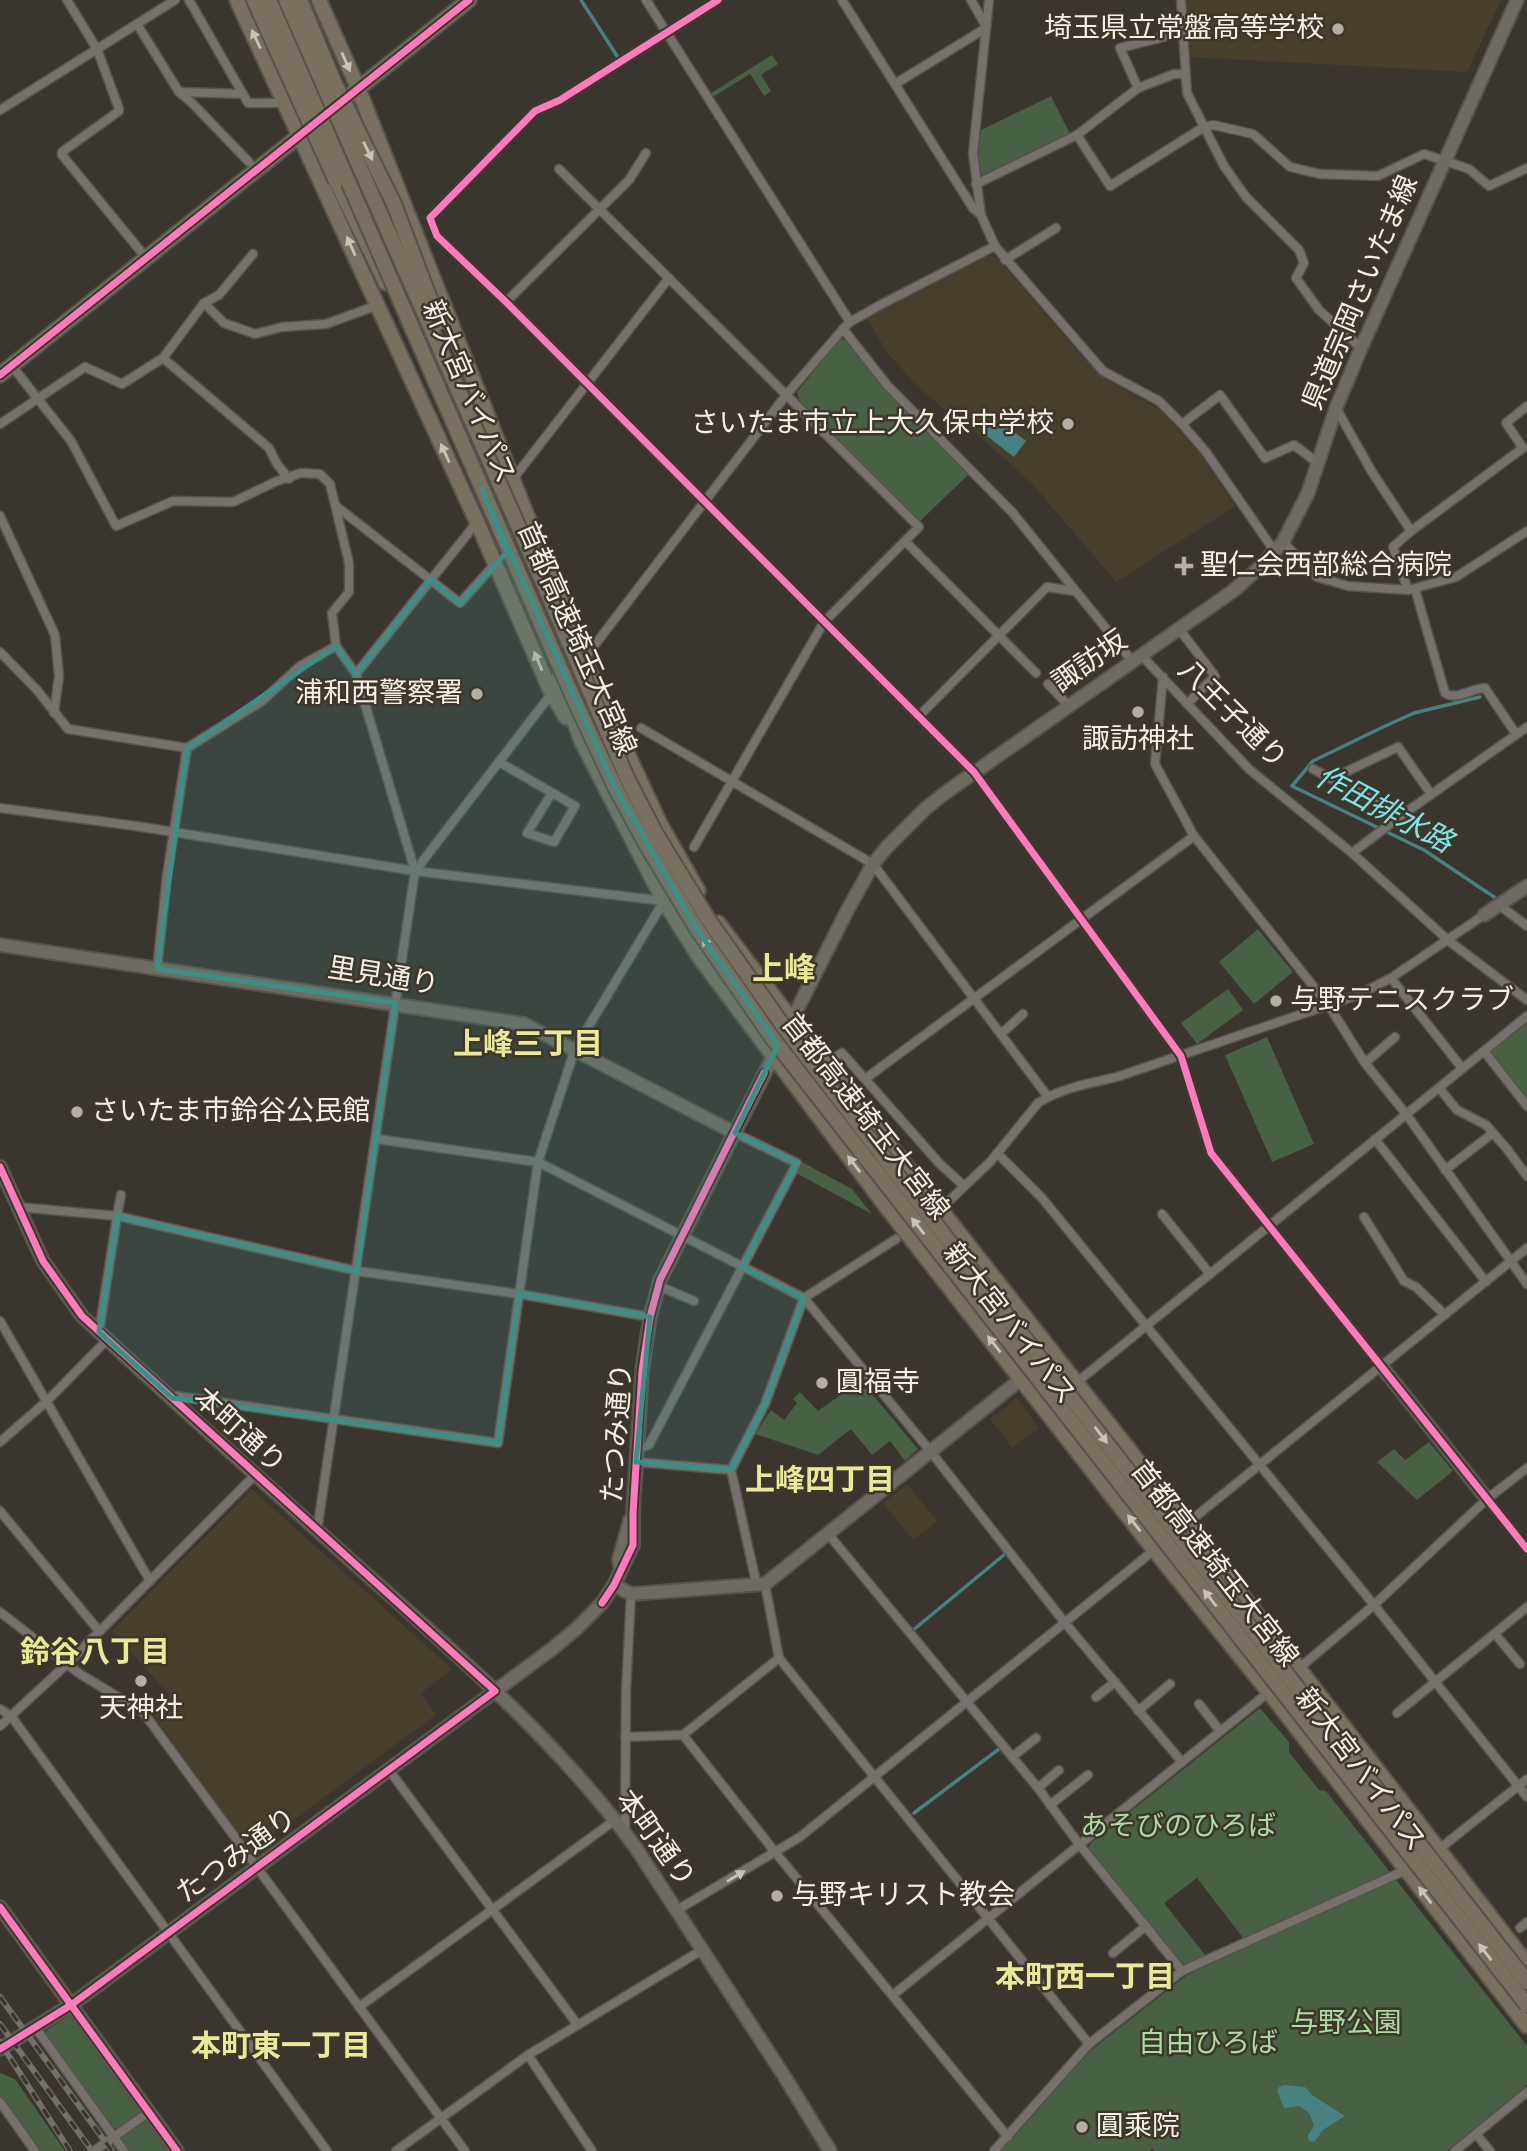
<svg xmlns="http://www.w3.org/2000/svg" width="1527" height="2151" font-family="'Alegreya Sans','Noto Sans JP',sans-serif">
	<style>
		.commercial { fill: #463d2d }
		.built { fill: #483e2c }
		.green { fill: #486043 }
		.water { fill: #488182 }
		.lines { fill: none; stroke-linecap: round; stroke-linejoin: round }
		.stream { stroke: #488182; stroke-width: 3.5 }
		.street-casing { stroke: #57534d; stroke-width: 11 }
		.secondary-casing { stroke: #57534d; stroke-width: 16 }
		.highway-casing { stroke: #57534d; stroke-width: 18 }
		.street { stroke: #76716c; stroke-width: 8 }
		.secondary { stroke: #706b62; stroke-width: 12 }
		.highway { stroke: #79705f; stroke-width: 14 }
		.rail-casing { stroke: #72706a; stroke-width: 6 }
		.rail { stroke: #3e362a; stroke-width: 3.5; stroke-dasharray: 10; stroke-linecap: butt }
		.highway-bridge-casing { stroke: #57534d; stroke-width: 18; stroke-linecap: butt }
		.highway-bridge { stroke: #79705f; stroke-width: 14 }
		.cycleway-casing { stroke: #3e362a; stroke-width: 11 }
		.cycleway { stroke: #fd7abc; stroke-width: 7 }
		.oneway { fill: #c9c3b7 }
		.oneway2 { fill: #c8c3bc }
		.marked { fill: #3d8e86; fill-opacity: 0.2; stroke: #3d8e86; stroke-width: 5; stroke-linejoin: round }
		.poi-dot { fill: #b3aea6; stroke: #3e362a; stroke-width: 2.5 }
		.labels { text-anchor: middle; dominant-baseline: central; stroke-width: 5; stroke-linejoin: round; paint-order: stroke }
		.poi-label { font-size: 28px; fill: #f4efe7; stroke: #3e362a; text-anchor: start }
		.street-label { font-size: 28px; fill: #f4efe7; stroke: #3e362a }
		.park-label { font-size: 28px; fill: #aadda3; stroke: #3e362a }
		.water-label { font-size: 30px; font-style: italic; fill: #7fe4e9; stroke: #3e362a }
		.neighbourhood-label { font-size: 30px; font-weight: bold; fill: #e9e99a; stroke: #3e362a }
		.quarter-label { font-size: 32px; font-weight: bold; fill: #e9e99a; stroke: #3e362a }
	</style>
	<rect width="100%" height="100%" fill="#3a352e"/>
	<path class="commercial" d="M 1017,1398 L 1039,1428 L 1012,1448 L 990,1419 Z"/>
	<g class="built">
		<path d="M 1187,0 L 1501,0 L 1467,72 L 1190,57 Z"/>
		<path d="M 990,255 L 997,258 L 1078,352 L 1104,378 L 1161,411 L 1201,455 L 1235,506 L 1116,582 L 1030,481 L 981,438 L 943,409 L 912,380 L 886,351 L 867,318 Z"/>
		<path d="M 907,1484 L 937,1521 L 913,1540 L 883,1503 Z"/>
		<path d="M 252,1489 L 452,1669 L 421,1693 L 436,1715 L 251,1851 L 153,1715 L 169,1695 L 112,1631 Z"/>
	</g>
	<g class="green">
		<path d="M 772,55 L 778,64 L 761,75 L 771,91 L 764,96 L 750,74 L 713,97 L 711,93 Z"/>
		<path d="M 1051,96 L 1070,134 L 984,176 L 981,173 L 978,154 L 981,130 Z"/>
		<path d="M 840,339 L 846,340 L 887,390 L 970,473 L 919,522 L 801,406 L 797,392 Z"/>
		<path d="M 1258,929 L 1293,972 L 1254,1004 L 1219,962 Z"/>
		<path d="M 1228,989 L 1243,1010 L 1197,1044 L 1181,1023 Z"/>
		<path d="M 1527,1023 L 1527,1102 L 1491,1058 L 1491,1052 Z"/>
		<path d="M 1267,1037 L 1314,1144 L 1272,1162 L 1225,1055 Z"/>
		<path d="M 802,1162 L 852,1189 L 872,1214 L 796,1173 Z"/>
		<path d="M 857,1383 L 862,1390 L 867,1388 L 918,1449 L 905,1461 L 890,1441 L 872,1455 L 851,1429 L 818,1455 L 755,1434 L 771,1410 L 784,1420 L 797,1403 L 793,1399 L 800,1392 L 818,1411 Z"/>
		<path d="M 1429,1442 L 1453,1471 L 1417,1500 L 1377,1462 L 1394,1449 L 1405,1460 Z"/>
		<path d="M 1260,1708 L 1289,1742 L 1289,1752 L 1319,1790 L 1326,1791 L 1527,2046 L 1527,2085 L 1447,2151 L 1155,2151 L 1152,2148 L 1150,2151 L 1001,2151 L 1090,2051 L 1187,1975 L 1245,1948 L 1243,1938 L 1197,1878 L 1164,1903 L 1206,1956 L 1186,1964 L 1181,1963 L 1089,1849 L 1090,1844 Z"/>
		<path d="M 71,2014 L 171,2151 L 129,2151 L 120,2139 L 118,2129 L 113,2128 L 45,2035 L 46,2031 Z"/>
		<path d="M 0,2073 L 15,2079 L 65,2151 L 39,2151 L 0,2098 Z"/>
	</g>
	<g class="water">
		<path d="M 995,417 L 1026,441 L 1014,457 L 983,433 Z"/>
		<path d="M 1284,2085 L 1305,2087 L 1312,2095 L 1345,2116 L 1323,2130 L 1315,2141 L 1309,2142 L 1308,2136 L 1314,2125 L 1309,2113 L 1299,2106 L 1284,2108 L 1277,2091 L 1279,2087 Z"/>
	</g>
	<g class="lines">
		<g class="stream">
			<path d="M 581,0 L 619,59"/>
			<path d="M 1480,697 L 1414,713 L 1383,727 L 1313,761 L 1292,786 L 1424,850 L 1500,901"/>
			<path d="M 912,1631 L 1005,1554"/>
			<path d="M 914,1813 L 999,1749"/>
		</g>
		<g class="street-casing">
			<g id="street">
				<path d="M 67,0 L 97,49 L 119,109 L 119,111 L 62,152 L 62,155 L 147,259"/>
				<path d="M 189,0 L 248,103 L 286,103"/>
				<path d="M 646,0 L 850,322"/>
				<path d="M 718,0 L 560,100 L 535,111 L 430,218 L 437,236 L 506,302 L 974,772 L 1181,1056 L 1211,1153 L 1382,1367"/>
				<path d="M 842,0 L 973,208 L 981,215"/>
				<path d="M 971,0 L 986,26"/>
				<path d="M 989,0 L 973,153 L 981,215 L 995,246 L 1103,371 L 1159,401 L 1182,424 L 1206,452 L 1275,552"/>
				<path d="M 1181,0 L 1187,93 L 1224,166 L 1246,197 L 1299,250 L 1304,263 L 1296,278 L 1319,310 L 1361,348"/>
				<path d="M 137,24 L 179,92 L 191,102 L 249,162"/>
				<path d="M 895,84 L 986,28"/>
				<path d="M 1138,88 L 1120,48 L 1183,32"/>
				<path d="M 180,92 L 243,94"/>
				<path d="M 0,110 L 175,0"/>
				<path d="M 1077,135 L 1110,186 L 1204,127 L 1213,125 L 1253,134 L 1290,167 L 1320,174 L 1378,176 L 1424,154 L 1469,169 L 1489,186 L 1527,168"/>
				<path d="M 559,169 L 919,527 L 824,622 L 694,847"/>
				<path d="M 976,184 L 1077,135 L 1138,88 L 1174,74 L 1185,74"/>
				<path d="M 1005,260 L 1056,228"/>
				<path d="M 506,302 L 629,180 L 646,153"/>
				<path d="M 204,303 L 224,323 L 255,334 L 282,327 L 326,324 L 378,305"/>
				<path d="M 843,329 L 887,385 L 1012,512 L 1133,662"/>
				<path d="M 163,358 L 269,448 L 277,464 L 289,479"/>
				<path d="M 12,366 L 71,441 L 116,526 L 173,501 L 233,502 L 277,481 L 301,473 L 320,474 L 330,484 L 349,563 L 349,592 L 332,613 L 336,646 L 356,674 L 477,522"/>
				<path d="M 1336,408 L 1372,472 L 1411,531 L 1393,547 L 1408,590"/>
				<path d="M 0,424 L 85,367 L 122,384 L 163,358 L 204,303 L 219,295 L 253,254"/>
				<path d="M 1182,424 L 1220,395 L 1265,458 L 1294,445 L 1319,464"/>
				<path d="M 513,479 L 669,278"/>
				<path d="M 336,506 L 460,603 L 495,564"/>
				<path d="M 0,516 L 55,635 L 59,676 L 54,713"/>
				<path d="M 1411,531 L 1523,448 L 1506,423 L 1527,406"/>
				<path d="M 906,542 L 1036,673"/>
				<path d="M 1283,542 L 1317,577 L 1348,586 L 1408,590 L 1456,577 L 1527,531"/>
				<path d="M 1415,589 L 1445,693 C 1457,701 1472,688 1485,688 L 1516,734"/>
				<path d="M 1179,629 L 1215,676 L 1187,704"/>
				<path d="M 0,652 L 37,690 L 68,729 L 187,748"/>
				<path d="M 1142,656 L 1250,770 L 1352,853 L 1449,941 L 1527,1000"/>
				<path d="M 584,659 L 787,394 L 843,329 L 850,322 L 882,304 L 995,246"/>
				<path d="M 1163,677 L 1155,764 L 1194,836 L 1329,1006 L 1365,1063 L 1406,1114 L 1527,1284"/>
				<path d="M 1048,684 L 1069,706"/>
				<path d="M 919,716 L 1047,587 L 1074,591"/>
				<path d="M 641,728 L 873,864 L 1048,1097"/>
				<path d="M 499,762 L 575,806 L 554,842 L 527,833 L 552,793"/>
				<path d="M 1313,769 L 1402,815"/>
				<path d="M 1331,779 L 1398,747 L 1431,794"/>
				<path d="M 0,808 L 136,826 L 415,871 L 664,901 L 575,1049 L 538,1162 L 498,1443 L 176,1396 L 172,1398"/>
				<path d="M 1352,853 L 1402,815 L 1527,727"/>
				<path d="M 415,871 L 552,693"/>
				<path d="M 1499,905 L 1527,926"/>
				<path d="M 157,969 L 167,875 L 187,748 L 262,701 L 300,666 L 336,646"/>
				<path d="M 1391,978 L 1462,1068"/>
				<path d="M 1001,1034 L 1023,1014"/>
				<path d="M 1484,1051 L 1527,1106"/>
				<path d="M 826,1063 L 842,1053 L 939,1163 L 964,1186"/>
				<path d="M 1365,1063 L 1395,1037"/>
				<path d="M 865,1079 L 1194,836"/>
				<path d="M 1439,1088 L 1457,1110 L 1486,1125 L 1507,1149 L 1527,1176"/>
				<path d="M 377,1139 L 538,1162 L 804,1298 L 931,1452 L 1065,1623 L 1182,1762"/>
				<path d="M 1375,1139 L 1486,1282"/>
				<path d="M 997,1153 L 1042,1198 L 1374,1605 L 1527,1797"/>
				<path d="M 1445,1170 L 1493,1133"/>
				<path d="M 121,1195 L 117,1216 L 357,1271 L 519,1294 L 650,1317"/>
				<path d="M 951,1199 L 991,1161 L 1038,1103 C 1061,1088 1090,1083 1117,1077 L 1358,995 L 1391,978 L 1484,915"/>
				<path d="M 18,1207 L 117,1216 L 99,1332"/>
				<path d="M 1162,1214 L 1210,1274"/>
				<path d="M 1364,1217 L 1404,1281 L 1416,1287 L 1445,1315"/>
				<path d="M 659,1286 L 694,1301"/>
				<path d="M 0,1321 L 150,1581"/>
				<path d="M 1076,1383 L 1527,1016"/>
				<path d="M 0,1442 L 47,1401 L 107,1340"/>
				<path d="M 637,1449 L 649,1445 L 797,1163 L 735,1133"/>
				<path d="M 636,1462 L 731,1470"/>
				<path d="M 1487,1499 L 1527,1549"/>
				<path d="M 0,1511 L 99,1631"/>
				<path d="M 317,1531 L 415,871 L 356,674"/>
				<path d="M 829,1535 L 1038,1788 L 1079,1844 L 1182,1971"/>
				<path d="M 765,1584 L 779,1658 L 1089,2044"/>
				<path d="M 757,1586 L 731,1470 L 765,1404 L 804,1298 L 896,1239"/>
				<path d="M 0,1612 L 80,1674 L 143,1712 L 465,2151"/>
				<path d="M 1495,1634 L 1520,1664"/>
				<path d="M 779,1658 L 683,1735 L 775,1852 L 1008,2137"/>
				<path d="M 1298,1669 L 1374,1605 L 1487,1499 L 1527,1468"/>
				<path d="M 1096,1697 L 1115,1682"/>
				<path d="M 1199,1704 L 1220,1731"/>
				<path d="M 0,1709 L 11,1716 L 327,2151"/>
				<path d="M 1138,1711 L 1170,1684"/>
				<path d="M 1397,1713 L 1527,1607"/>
				<path d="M 0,1726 L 67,1664 L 256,1474"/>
				<path d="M 625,1737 L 683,1735"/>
				<path d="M 1012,1757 L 1036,1738"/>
				<path d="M 389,1770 L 577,2024"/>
				<path d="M 1038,1788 L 1059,1770"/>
				<path d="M 1050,1805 L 1088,1775"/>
				<path d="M 625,1832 L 626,1691 L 631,1594"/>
				<path d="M 1438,1850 L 1527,1779"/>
				<path d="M 677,1910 L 800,1837 L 1527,1248"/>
				<path d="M 1520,1928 L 1527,1922"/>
				<path d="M 1113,1953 L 1146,1926"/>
				<path d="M 893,1995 L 1269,1692"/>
				<path d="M 359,2007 L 615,1820"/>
				<path d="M 35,2027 L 124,2151"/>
				<path d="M 528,2055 L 592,2151"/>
				<path d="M 0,2102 L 35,2151"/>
				<path d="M 1476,2134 L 1490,2151"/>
				<path d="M 94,2151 L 149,2112"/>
				<path d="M 396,2151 L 528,2055 L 702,1950"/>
				<path d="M 994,2151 L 1089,2044 L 1182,1971 L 1406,1870"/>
				<path d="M 1455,2151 L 1527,2092"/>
			</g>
		</g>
		<g class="secondary-casing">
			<g id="secondary">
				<path d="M 1484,915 L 1527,886"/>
				<path d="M 0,945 L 524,1024 L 735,1133"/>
				<path d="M 0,1167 L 43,1261 L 82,1316 C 175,1403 270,1488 365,1573 C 461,1658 560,1744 636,1848 L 786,2079 L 830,2151"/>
				<path d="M 1382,1367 L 1487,1499"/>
				<path d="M 620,1566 L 619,1559 L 630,1520"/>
				<path d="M 614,1585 L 631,1594 L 765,1584 L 1021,1379"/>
				<path d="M 0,1907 L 177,2151"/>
				<path d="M 0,2049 L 71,2005 L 552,1649 L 576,1629 L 602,1603 L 614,1585 L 633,1545 L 633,1513 L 642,1371 L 650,1317 L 660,1280 L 847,911 L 873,864 L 887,847 L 925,809 L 945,793 L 1233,591 L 1260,567 L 1283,542 L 1308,493 L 1336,408 L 1361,348 L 1517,0"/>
			</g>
		</g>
		<g class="highway-casing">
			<g id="highway">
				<path d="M 237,0 L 477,522 L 552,694 L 566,717"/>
				<path d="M 319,0 L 358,88 L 569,622"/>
				<path d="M 336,181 L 386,283"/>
				<path d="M 0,375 L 469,0"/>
				<path d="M 563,614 L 660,824 L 698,891"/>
				<path d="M 558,678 L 582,742 L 664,901 L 700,958 L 888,1209 L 1155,1551 L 1269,1692 L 1527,2026"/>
				<path d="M 718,923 L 791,1019 L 1188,1525 L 1527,1964"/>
			</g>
		</g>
		<use href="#street" class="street"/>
		<use href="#secondary" class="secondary"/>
		<use href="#highway" class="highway"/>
		<g class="rail-casing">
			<g id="rail">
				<path d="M 0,1997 L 112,2151"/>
				<path d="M 0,2024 L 92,2151"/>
				<path d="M 0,2042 L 70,2151"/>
			</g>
		</g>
		<use href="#rail" class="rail"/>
		<g class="highway-bridge-casing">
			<g id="highway-bridge">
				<path d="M 254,0 L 336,181"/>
				<path d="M 269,0 L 573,697 L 615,787 L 647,846 L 697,929 L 773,1039 L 1527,2005"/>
				<path d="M 286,0 L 542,580 L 627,778 L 656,834 L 708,919 L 784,1027 L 895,1172 L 1527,1982"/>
				<path d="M 300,0 L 334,82 L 394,204 L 439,323"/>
			</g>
		</g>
		<use href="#highway-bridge" class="highway-bridge"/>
		<g class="cycleway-casing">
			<g id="cycleway">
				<path d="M 718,0 L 560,100 L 535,111 L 430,218 L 437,236 L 506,302 L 974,772 L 1181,1056 L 1211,1153 L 1527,1549"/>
				<path d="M 0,375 L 469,0"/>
				<path d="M 0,1167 L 43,1261 L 82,1316 L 495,1691 L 71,2005 L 0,2049"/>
				<path d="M 602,1603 L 614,1585 L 633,1545 L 633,1513 L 642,1371 L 650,1317 L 660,1280 L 764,1073"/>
				<path d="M 0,1907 L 177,2151"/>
			</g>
		</g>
		<use href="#cycleway" class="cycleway"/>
	</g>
	<defs><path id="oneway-solid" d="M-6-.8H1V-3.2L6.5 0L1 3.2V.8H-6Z" transform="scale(1.75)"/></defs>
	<g class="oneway">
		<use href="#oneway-solid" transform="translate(256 39) rotate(-115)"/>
		<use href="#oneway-solid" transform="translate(346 62) rotate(66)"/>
		<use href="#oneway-solid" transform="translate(368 151) rotate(64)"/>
		<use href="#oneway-solid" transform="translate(351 246) rotate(-114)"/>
		<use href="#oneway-solid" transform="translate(445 453) rotate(-115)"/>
		<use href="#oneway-solid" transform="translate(538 661) rotate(-113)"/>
		<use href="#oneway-solid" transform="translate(708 946) rotate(-124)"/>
		<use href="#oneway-solid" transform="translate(854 1164) rotate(-127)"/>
		<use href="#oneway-solid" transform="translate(918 1226) rotate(-128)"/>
		<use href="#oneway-solid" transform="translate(994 1344) rotate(-128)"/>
		<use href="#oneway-solid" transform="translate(1101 1435) rotate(52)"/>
		<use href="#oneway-solid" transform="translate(1134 1523) rotate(-128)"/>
		<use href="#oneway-solid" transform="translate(1210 1598) rotate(-128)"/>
		<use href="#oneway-solid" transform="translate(1425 1895) rotate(-128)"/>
		<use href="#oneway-solid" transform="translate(1485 1952) rotate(-128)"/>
	</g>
	<use class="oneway2" href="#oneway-solid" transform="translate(736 1876) rotate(-31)"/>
	<path class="marked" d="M 482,489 L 615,787 L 697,929 L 778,1045 L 735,1133 L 797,1163 L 742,1267 L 804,1298 L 765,1404 L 731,1470 L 636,1462 L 650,1317 L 519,1294 L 498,1443 L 172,1398 L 99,1332 L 117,1216 L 357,1271 L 395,1003 L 157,969 L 187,748 L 336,646 L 356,674 L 430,579 L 460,603 L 507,552 Z"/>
	<g class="poi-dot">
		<circle cx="1338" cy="29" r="7"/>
		<circle cx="1068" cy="424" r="7"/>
		<path d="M1180.5 555.5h7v7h7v7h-7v7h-7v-7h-7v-7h7z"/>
		<circle cx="477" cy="694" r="7"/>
		<circle cx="1138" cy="712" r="7"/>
		<circle cx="1276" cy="1001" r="7"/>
		<circle cx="77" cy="1112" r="7"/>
		<circle cx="822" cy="1383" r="7"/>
		<circle cx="141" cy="1681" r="7"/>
		<circle cx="777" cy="1896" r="7"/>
		<circle cx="1082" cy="2127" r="7"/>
	</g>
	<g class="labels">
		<g class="poi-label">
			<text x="1324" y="29" text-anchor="end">埼玉県立常盤高等学校</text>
			<text x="1054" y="424" text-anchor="end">さいたま市立上大久保中学校</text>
			<text x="1200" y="566">聖仁会西部総合病院</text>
			<text x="463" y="694" text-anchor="end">浦和西警察署</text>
			<text x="1138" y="740" text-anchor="middle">諏訪神社</text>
			<text x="1290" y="1001">与野テニスクラブ</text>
			<text x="91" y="1112">さいたま市鈴谷公民館</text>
			<text x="836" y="1383">圓福寺</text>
			<text x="141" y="1709" text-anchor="middle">天神社</text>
			<text x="791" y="1896">与野キリスト教会</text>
			<text x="1096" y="2127">圓乘院</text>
		</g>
		<g class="street-label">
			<text transform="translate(1361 293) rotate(-67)">県道宗岡さいたま線</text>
			<text transform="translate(468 392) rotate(67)">新大宮バイパス</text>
			<text transform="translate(576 639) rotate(66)">首都高速埼玉大宮線</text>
			<text transform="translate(1090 662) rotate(-35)">諏訪坂</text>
			<text transform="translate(1232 715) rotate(45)">八王子通り</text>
			<text transform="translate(383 977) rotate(9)">里見通り</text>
			<text transform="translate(865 1117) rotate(52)">首都高速埼玉大宮線</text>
			<text transform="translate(1009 1324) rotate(52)">新大宮バイパス</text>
			<text transform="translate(239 1431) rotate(42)">本町通り</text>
			<text transform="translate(618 1433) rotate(-86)">たつみ通り</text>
			<text transform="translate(1214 1564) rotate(52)">首都高速埼玉大宮線</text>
			<text transform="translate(1360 1770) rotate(53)">新大宮バイパス</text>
			<text transform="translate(655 1839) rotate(54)">本町通り</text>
			<text transform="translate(237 1856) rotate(-36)">たつみ通り</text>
		</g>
		<g class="park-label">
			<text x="1178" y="1827">あそびのひろば</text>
			<text x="1346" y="2024">与野公園</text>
			<text x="1208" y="2044">自由ひろば</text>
		</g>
		<g class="water-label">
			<text transform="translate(1384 810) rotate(28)">作田排水路</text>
		</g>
		<g class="neighbourhood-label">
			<text x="528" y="1045">上峰三丁目</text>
			<text x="820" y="1481">上峰四丁目</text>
			<text x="95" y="1653">鈴谷八丁目</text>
			<text x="1085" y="1978">本町西一丁目</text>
			<text x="281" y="2047">本町東一丁目</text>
		</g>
		<g class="quarter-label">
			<text x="784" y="970">上峰</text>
		</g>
	</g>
</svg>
